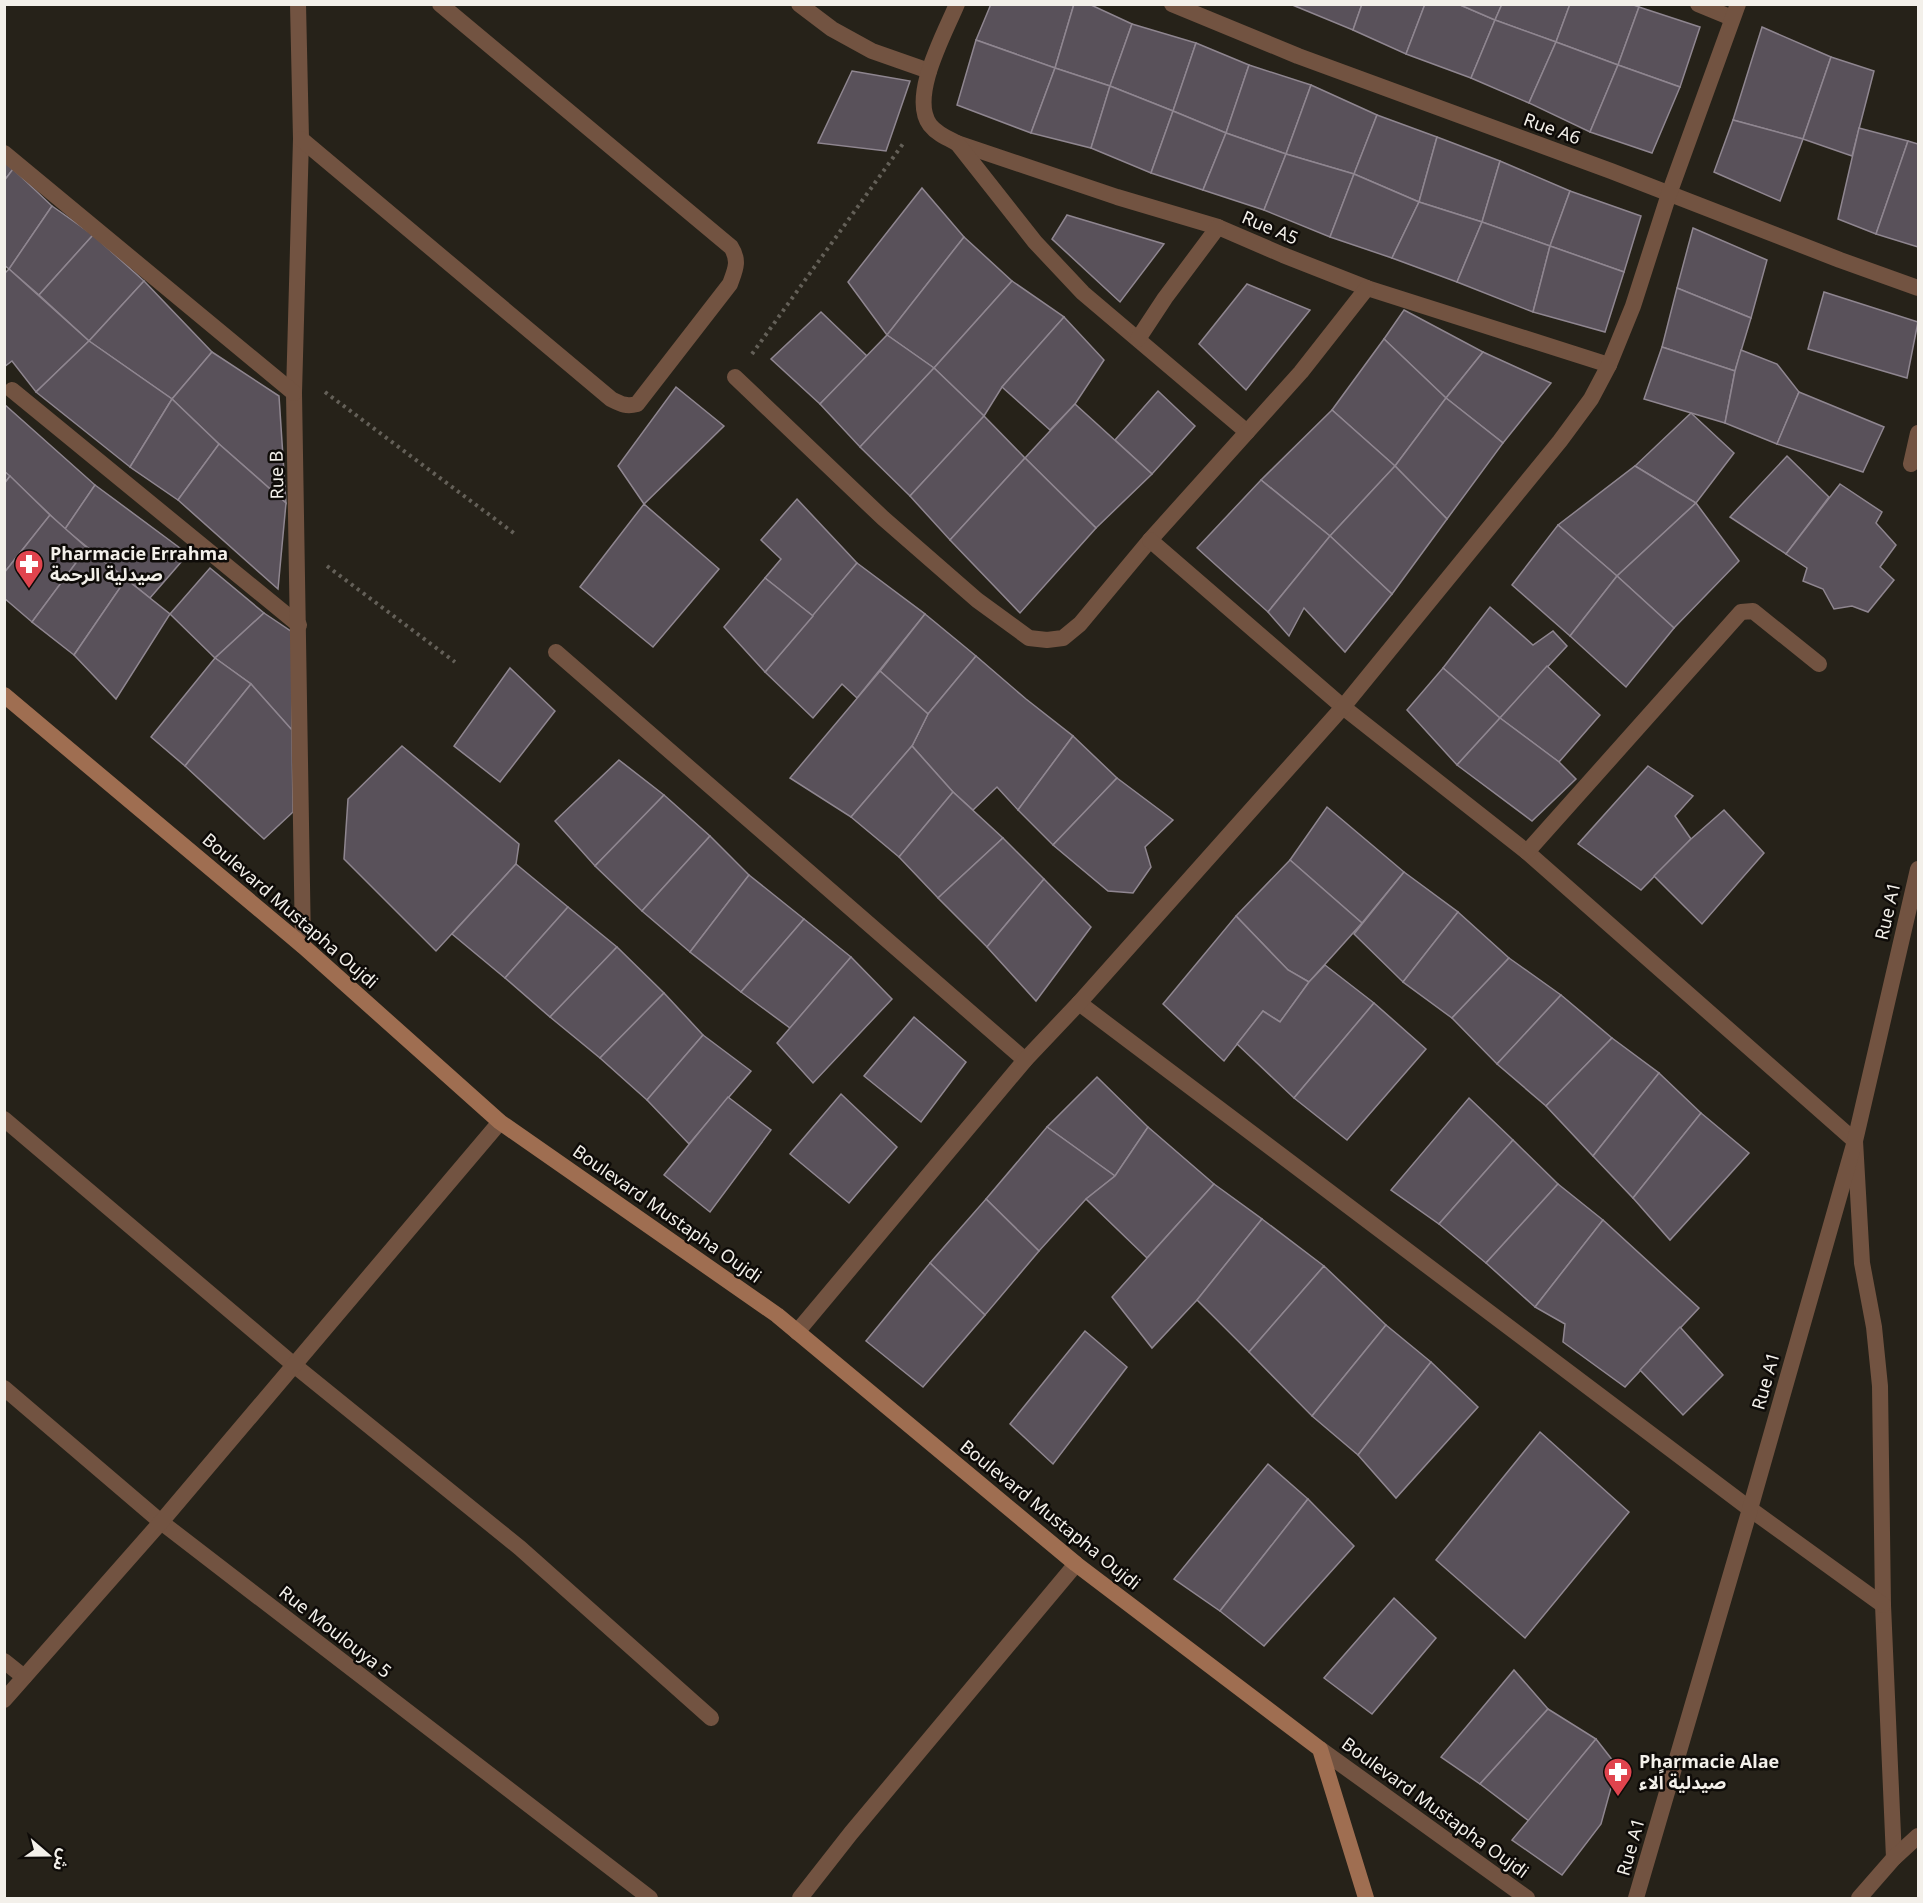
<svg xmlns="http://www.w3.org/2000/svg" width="1923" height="1903" font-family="Georgia,'Noto Sans Arabic',serif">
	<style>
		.building { fill: #59515a; stroke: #8f8690; stroke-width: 1.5 }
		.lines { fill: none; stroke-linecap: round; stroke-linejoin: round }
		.path { stroke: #646058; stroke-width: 4; stroke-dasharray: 3 4.5; stroke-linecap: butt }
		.service { stroke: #725341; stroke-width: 16 }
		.minor { stroke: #725341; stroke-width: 16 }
		.tertiary { stroke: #725341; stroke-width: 16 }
		.secondary { stroke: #9f6e51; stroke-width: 16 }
		.labels { text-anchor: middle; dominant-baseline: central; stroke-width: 5; stroke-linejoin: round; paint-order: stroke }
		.street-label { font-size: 18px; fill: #f3f0ea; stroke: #0e0b08 }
		.poi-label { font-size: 18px; font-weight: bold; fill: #f3f0ea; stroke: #0e0b08; text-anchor: start }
	</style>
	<rect width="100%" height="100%" fill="#262219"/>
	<g class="building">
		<path d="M 991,4 L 1074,4 L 1055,68 L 976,40 Z"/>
		<path d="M 1074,4 L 1089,4 L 1132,24 L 1110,86 L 1055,68 Z"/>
		<path d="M 1290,4 L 1362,4 L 1353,30 Z"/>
		<path d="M 1362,4 L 1425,4 L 1406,54 L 1353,30 Z"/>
		<path d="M 1425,4 L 1458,4 L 1495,20 L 1471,78 L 1406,54 Z"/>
		<path d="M 1458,4 L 1502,4 L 1495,20 Z"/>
		<path d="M 1502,4 L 1570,4 L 1556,42 L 1495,20 Z"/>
		<path d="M 1570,4 L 1631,4 L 1639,7 L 1618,65 L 1556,42 Z"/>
		<path d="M 1639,7 L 1700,27 L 1680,87 L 1618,65 Z"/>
		<path d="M 1495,20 L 1556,42 L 1529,103 L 1471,78 Z"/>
		<path d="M 1132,24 L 1196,43 L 1173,111 L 1110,86 Z"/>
		<path d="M 1762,27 L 1831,57 L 1803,139 L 1733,120 Z"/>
		<path d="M 976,40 L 1055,68 L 1031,133 L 957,105 Z"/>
		<path d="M 1556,42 L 1618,65 L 1590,132 L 1529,103 Z"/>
		<path d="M 1196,43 L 1249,65 L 1226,133 L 1173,111 Z"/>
		<path d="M 1831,57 L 1874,71 L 1852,156 L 1803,139 Z"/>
		<path d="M 1249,65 L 1311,85 L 1286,154 L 1226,133 Z"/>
		<path d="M 1618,65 L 1680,87 L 1652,153 L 1590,132 Z"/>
		<path d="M 1055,68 L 1110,86 L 1091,148 L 1031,133 Z"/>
		<path d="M 852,71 L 910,81 L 886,151 L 818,143 Z"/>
		<path d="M 1311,85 L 1377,115 L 1354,174 L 1286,154 Z"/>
		<path d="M 1110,86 L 1173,111 L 1151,173 L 1091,148 Z"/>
		<path d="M 1173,111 L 1226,133 L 1203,190 L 1151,173 Z"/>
		<path d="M 1377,115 L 1437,137 L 1419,202 L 1354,174 Z"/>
		<path d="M 1733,120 L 1803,139 L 1780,201 L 1714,172 Z"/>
		<path d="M 1859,128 L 1908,141 L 1876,234 L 1838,219 Z"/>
		<path d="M 1226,133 L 1286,154 L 1264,210 L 1203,190 Z"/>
		<path d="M 1437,137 L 1500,161 L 1482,222 L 1419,202 Z"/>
		<path d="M 1908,141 L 1918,144 L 1918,247 L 1876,234 Z"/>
		<path d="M 1286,154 L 1354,174 L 1330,237 L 1264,210 Z"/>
		<path d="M 1500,161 L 1570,191 L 1550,246 L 1482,222 Z"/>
		<path d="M 4,162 L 13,169 L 4,181 Z"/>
		<path d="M 13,169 L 52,206 L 9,269 L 4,265 L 4,181 Z"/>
		<path d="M 1354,174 L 1419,202 L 1392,258 L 1330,237 Z"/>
		<path d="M 922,188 L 964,237 L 887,335 L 848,282 Z"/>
		<path d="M 1570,191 L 1641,216 L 1624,272 L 1550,246 Z"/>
		<path d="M 1419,202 L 1482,222 L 1457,282 L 1392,258 Z"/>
		<path d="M 52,206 L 93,235 L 39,295 L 9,269 Z"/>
		<path d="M 1067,215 L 1164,244 L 1120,302 L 1052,239 Z"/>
		<path d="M 1482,222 L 1550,246 L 1533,312 L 1457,282 Z"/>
		<path d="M 1693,228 L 1767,260 L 1751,318 L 1677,288 Z"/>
		<path d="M 93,235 L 144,281 L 89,341 L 39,295 Z"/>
		<path d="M 964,237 L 1012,281 L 934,368 L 887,335 Z"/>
		<path d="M 1550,246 L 1624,272 L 1605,332 L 1533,312 Z"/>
		<path d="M 9,269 L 89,341 L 36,392 L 12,361 L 4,367 L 4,274 Z"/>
		<path d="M 144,281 L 212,352 L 172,399 L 89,341 Z"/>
		<path d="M 1012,281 L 1064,317 L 1002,387 L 984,416 L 934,368 Z"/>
		<path d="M 1247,284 L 1310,310 L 1246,390 L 1199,344 Z"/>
		<path d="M 1677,288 L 1751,318 L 1735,371 L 1662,347 Z"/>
		<path d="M 1824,292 L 1918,322 L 1907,378 L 1808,349 Z"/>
		<path d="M 1404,310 L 1483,352 L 1446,398 L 1384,339 Z"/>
		<path d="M 821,312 L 867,356 L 820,404 L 771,359 Z"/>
		<path d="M 1064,317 L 1104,360 L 1075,404 L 1050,430 L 1002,387 Z"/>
		<path d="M 887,335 L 934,368 L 860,447 L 820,404 Z"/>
		<path d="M 1384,339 L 1446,398 L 1395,466 L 1332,410 Z"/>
		<path d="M 89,341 L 172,399 L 130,467 L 36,392 Z"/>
		<path d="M 1662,347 L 1735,371 L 1725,423 L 1644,399 Z"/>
		<path d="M 1741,350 L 1777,364 L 1799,392 L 1777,444 L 1725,423 L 1735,371 Z"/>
		<path d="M 212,352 L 279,396 L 286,503 L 219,444 L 172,399 Z"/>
		<path d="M 1483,352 L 1551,383 L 1503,443 L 1446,398 Z"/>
		<path d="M 934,368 L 984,416 L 910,496 L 860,447 Z"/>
		<path d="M 676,387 L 724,426 L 644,504 L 618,466 Z"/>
		<path d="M 1158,391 L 1195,426 L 1152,474 L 1115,440 Z"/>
		<path d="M 1799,392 L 1884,427 L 1863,472 L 1777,444 Z"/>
		<path d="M 1446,398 L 1503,443 L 1447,519 L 1395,466 Z"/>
		<path d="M 172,399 L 219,444 L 178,500 L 130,467 Z"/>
		<path d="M 4,404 L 95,485 L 65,529 L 4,471 Z"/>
		<path d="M 1075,404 L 1152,474 L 1096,528 L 1025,458 Z"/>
		<path d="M 1332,410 L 1395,466 L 1330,536 L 1261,480 Z"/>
		<path d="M 1691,413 L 1734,453 L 1696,503 L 1635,466 Z"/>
		<path d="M 984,416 L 1025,458 L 950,540 L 910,496 Z"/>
		<path d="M 219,444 L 286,503 L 278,589 L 178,500 Z"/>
		<path d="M 1787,456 L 1829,497 L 1786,554 L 1730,517 Z"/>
		<path d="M 1025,458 L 1096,528 L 1020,613 L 950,540 Z"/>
		<path d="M 1395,466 L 1447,519 L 1392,594 L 1330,536 Z"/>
		<path d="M 1635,466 L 1696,503 L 1617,576 L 1558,525 Z"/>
		<path d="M 4,471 L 10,476 L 4,484 Z"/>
		<path d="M 10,476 L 50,515 L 4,573 L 4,484 Z"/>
		<path d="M 1261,480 L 1330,536 L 1268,612 L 1197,548 Z"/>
		<path d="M 1840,484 L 1882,512 L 1876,523 L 1896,545 L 1880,567 L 1894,580 L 1868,612 L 1852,606 L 1834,609 L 1823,589 L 1803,581 L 1807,568 L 1786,554 Z"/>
		<path d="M 95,485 L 188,554 L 150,598 L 65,529 Z"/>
		<path d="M 797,499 L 857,563 L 813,616 L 765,578 L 781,559 L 761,540 Z"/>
		<path d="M 1696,503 L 1739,561 L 1674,628 L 1617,576 Z"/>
		<path d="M 644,504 L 719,569 L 653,647 L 580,587 Z"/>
		<path d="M 50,515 L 87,548 L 32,622 L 4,598 L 4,573 Z"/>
		<path d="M 1558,525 L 1617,576 L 1570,636 L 1512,585 Z"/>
		<path d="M 1330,536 L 1392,594 L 1345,652 L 1304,608 L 1289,636 L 1268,612 Z"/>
		<path d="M 87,548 L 126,579 L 74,655 L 32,622 Z"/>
		<path d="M 857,563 L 925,614 L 857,698 L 842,684 L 813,718 L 765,672 Z"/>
		<path d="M 210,568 L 264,613 L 215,658 L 170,614 Z"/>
		<path d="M 1617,576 L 1674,628 L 1626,687 L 1570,636 Z"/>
		<path d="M 765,578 L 813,616 L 765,672 L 724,627 Z"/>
		<path d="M 126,579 L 170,614 L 116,699 L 74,655 Z"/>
		<path d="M 1490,607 L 1533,645 L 1553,631 L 1567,646 L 1500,718 L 1443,668 Z"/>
		<path d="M 264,613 L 292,632 L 292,730 L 251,684 L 215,658 Z"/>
		<path d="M 925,614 L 976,656 L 928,714 L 880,671 Z"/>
		<path d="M 976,656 L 1026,699 L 1073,736 L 1018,810 L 997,787 L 973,810 L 953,792 L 912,746 L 928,714 Z"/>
		<path d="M 215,658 L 251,684 L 185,766 L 151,737 Z"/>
		<path d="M 1547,666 L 1600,715 L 1559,762 L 1500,718 Z"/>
		<path d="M 510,668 L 555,711 L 500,782 L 454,746 Z"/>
		<path d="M 1443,668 L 1500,718 L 1457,765 L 1407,710 Z"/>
		<path d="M 880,671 L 928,714 L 912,746 L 851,817 L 790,778 Z"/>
		<path d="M 251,684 L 292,730 L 293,812 L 264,839 L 185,766 Z"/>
		<path d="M 1500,718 L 1559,762 L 1576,779 L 1532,821 L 1457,765 Z"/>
		<path d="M 1073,736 L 1117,778 L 1053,845 L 1018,810 Z"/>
		<path d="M 402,746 L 519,844 L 516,864 L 436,951 L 344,859 L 348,799 Z"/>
		<path d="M 912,746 L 953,792 L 899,857 L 851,817 Z"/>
		<path d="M 619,760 L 664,795 L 595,866 L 555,821 Z"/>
		<path d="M 1648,766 L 1693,796 L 1675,816 L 1691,839 L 1641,890 L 1578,844 Z"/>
		<path d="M 1117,778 L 1173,820 L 1145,847 L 1151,867 L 1133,893 L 1108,891 L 1053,845 Z"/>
		<path d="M 953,792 L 1003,838 L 938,898 L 899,857 Z"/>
		<path d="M 664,795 L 710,836 L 642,911 L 595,866 Z"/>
		<path d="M 1327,807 L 1404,872 L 1362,923 L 1290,860 Z"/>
		<path d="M 1724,810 L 1764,853 L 1702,924 L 1654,876 L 1691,839 Z"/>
		<path d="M 710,836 L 749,875 L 690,952 L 642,911 Z"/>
		<path d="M 1003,838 L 1044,879 L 987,947 L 938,898 Z"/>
		<path d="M 1290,860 L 1362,923 L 1309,982 L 1288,970 L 1236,916 Z"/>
		<path d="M 516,864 L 568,907 L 505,978 L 452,934 Z"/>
		<path d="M 1404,872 L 1458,912 L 1403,982 L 1354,934 Z"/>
		<path d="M 749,875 L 804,919 L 741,992 L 690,952 Z"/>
		<path d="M 1044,879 L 1091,927 L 1036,1001 L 987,947 Z"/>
		<path d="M 568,907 L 617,947 L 550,1017 L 505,978 Z"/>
		<path d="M 1458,912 L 1509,958 L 1452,1018 L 1403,982 Z"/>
		<path d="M 1236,916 L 1288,970 L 1309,982 L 1280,1022 L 1263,1011 L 1224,1061 L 1163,1004 Z"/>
		<path d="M 804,919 L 851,957 L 790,1028 L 741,992 Z"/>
		<path d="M 617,947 L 664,993 L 600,1058 L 550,1017 Z"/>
		<path d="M 851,957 L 892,999 L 813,1083 L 777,1043 Z"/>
		<path d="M 1509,958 L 1561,995 L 1497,1064 L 1452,1018 Z"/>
		<path d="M 1325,965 L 1374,1003 L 1294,1098 L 1237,1044 L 1263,1011 L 1280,1022 L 1309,982 Z"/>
		<path d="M 664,993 L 703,1035 L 647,1100 L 600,1058 Z"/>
		<path d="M 1561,995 L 1612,1038 L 1546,1106 L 1497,1064 Z"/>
		<path d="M 1374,1003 L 1426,1049 L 1347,1140 L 1294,1098 Z"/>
		<path d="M 914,1017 L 966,1062 L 921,1122 L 864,1076 Z"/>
		<path d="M 703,1035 L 751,1071 L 689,1144 L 647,1100 Z"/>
		<path d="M 1612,1038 L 1659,1073 L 1593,1156 L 1546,1106 Z"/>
		<path d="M 1659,1073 L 1701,1113 L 1633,1198 L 1593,1156 Z"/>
		<path d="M 1097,1077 L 1148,1127 L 1115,1176 L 1047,1127 Z"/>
		<path d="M 841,1094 L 897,1147 L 849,1203 L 790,1154 Z"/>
		<path d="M 728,1097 L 771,1130 L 710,1212 L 664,1175 Z"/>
		<path d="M 1469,1098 L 1513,1140 L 1439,1224 L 1391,1190 Z"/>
		<path d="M 1701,1113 L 1749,1153 L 1670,1240 L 1633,1198 Z"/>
		<path d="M 1047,1127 L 1115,1176 L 1086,1199 L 1039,1251 L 986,1199 Z"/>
		<path d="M 1148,1127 L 1214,1184 L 1147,1258 L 1086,1199 L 1115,1176 Z"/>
		<path d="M 1513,1140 L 1558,1184 L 1486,1263 L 1439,1224 Z"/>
		<path d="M 1214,1184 L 1262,1219 L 1197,1300 L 1152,1348 L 1112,1297 Z"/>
		<path d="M 1558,1184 L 1603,1220 L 1535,1307 L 1486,1263 Z"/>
		<path d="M 986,1199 L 1039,1251 L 985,1315 L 930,1263 Z"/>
		<path d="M 1262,1219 L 1324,1266 L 1249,1352 L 1197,1300 Z"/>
		<path d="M 1603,1220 L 1699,1308 L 1625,1387 L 1563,1342 L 1565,1324 L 1535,1307 Z"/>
		<path d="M 930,1263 L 985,1315 L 923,1387 L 866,1341 Z"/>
		<path d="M 1324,1266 L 1386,1325 L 1312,1416 L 1249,1352 Z"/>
		<path d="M 1386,1325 L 1431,1362 L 1358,1455 L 1312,1416 Z"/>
		<path d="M 1680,1327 L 1723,1375 L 1683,1415 L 1640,1370 Z"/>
		<path d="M 1085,1331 L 1127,1367 L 1053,1464 L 1010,1424 Z"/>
		<path d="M 1431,1362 L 1478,1407 L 1396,1498 L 1358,1455 Z"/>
		<path d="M 1540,1432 L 1629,1512 L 1525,1638 L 1436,1560 Z"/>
		<path d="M 1268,1464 L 1308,1499 L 1220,1611 L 1174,1579 Z"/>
		<path d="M 1308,1499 L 1354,1546 L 1264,1646 L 1220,1611 Z"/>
		<path d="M 1394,1598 L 1436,1638 L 1372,1714 L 1324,1678 Z"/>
		<path d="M 1514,1670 L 1548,1709 L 1480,1784 L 1441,1757 Z"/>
		<path d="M 1548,1709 L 1596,1739 L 1529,1821 L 1480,1784 Z"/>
		<path d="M 1596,1739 L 1617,1766 L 1601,1824 L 1562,1875 L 1512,1840 Z"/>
	</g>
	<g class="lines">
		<g class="path">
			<path d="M 752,354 L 905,141"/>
			<path d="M 325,392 L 515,534"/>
			<path d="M 327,566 L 455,662"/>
		</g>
		<g class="service">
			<path d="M 12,390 L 299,625"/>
			<path d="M 4,1119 L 294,1365 L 520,1548 L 711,1718"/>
			<path d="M 4,1661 L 24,1677"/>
		</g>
		<g class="minor">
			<path d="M 298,4 L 301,139 L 294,393 L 303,946"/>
			<path d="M 799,4 L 832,29 L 872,51 L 929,71"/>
			<path d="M 957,4 C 945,33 909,97 930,125 C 937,134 947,138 957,143 L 1117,197 L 1218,227 L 1283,255 L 1367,288 L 1609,365"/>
			<path d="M 1172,4 L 1298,56 L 1611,171 L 1840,260 L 1918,288"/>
			<path d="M 1698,4 L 1732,18"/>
			<path d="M 301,139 L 611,399 C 621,404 626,407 637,404 L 730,284 C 735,270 740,261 731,247 L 440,4"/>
			<path d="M 957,143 L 1035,242 L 1083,293 L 1247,432"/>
			<path d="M 4,153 L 294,393"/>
			<path d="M 1138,339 L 1165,298 L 1218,227"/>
			<path d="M 735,377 L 883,518 L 977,600 L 1029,638 L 1047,640 L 1063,638 L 1080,624 L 1150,540 L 1301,372 L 1367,288"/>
			<path d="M 1911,464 L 1918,433"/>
			<path d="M 1150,540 L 1343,707 L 1527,852 L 1855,1141 L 1862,1263 L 1874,1327 L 1880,1386 L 1883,1605 L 1894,1858"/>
			<path d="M 556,652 L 1025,1060"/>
			<path d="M 1527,852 L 1741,612 L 1753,611 L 1819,664"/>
			<path d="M 1079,1003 L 1750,1509 L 1883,1605"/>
			<path d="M 797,1332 L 1025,1060 L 1079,1003 L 1343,707 L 1560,441 L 1591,399 L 1609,365 L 1633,306 L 1669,194 L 1738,4"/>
			<path d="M 4,1388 L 161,1522 L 650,1898"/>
			<path d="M 4,1700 L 161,1522 L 500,1122"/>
			<path d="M 1320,1749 L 1527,1898"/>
			<path d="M 800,1898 L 851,1833 L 1076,1564"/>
			<path d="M 1636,1898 L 1750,1509 L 1855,1141 L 1918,869"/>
		</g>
		<path class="tertiary" d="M 1859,1898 L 1894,1858 L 1918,1836"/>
		<path class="secondary" d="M 4,695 L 303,946 L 500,1122 L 777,1315 L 1076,1564 L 1320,1749 L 1366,1898"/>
	</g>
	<defs>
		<g id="pharmacy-pin" transform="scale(1.5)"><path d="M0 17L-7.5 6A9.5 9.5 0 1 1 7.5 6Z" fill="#e0444e" stroke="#0e0b08"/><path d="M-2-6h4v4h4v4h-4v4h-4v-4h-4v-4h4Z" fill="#fff"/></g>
	</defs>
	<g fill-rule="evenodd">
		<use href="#pharmacy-pin" x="29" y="564"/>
		<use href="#pharmacy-pin" x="1618" y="1772"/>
	</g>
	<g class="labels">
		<g class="street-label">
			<text transform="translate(1552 129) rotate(20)">Rue A6</text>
			<text transform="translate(1270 228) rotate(23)">Rue A5</text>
			<text transform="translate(277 475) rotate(-91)">Rue B</text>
			<text transform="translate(290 911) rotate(41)">Boulevard Mustapha Oujdi</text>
			<text transform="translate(1888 911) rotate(-77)">Rue A1</text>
			<text transform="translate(667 1214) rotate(35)">Boulevard Mustapha Oujdi</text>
			<text transform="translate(1766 1381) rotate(-74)">Rue A1</text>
			<text transform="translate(1050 1515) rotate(39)">Boulevard Mustapha Oujdi</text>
			<text transform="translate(335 1632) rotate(38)">Rue Moulouya 5</text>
			<text transform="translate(1435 1808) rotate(36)">Boulevard Mustapha Oujdi</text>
			<text transform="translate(1631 1847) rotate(-74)">Rue A1</text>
		</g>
		<g class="poi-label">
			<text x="50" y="554">Pharmacie Errahma<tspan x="50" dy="21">صيدلية الرحمة</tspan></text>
			<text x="1639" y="1762">Pharmacie Alae<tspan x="1639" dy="21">صيدلية اًلاء</tspan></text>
		</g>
	</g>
	<rect width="1923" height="1903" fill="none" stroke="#f3f0ea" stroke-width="12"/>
	<g transform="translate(48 1855) rotate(110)" stroke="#0e0b08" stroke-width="4.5" paint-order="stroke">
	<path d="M0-4.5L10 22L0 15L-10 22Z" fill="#f3f0ea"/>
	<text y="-9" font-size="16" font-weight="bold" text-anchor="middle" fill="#f3f0ea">ش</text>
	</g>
</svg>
